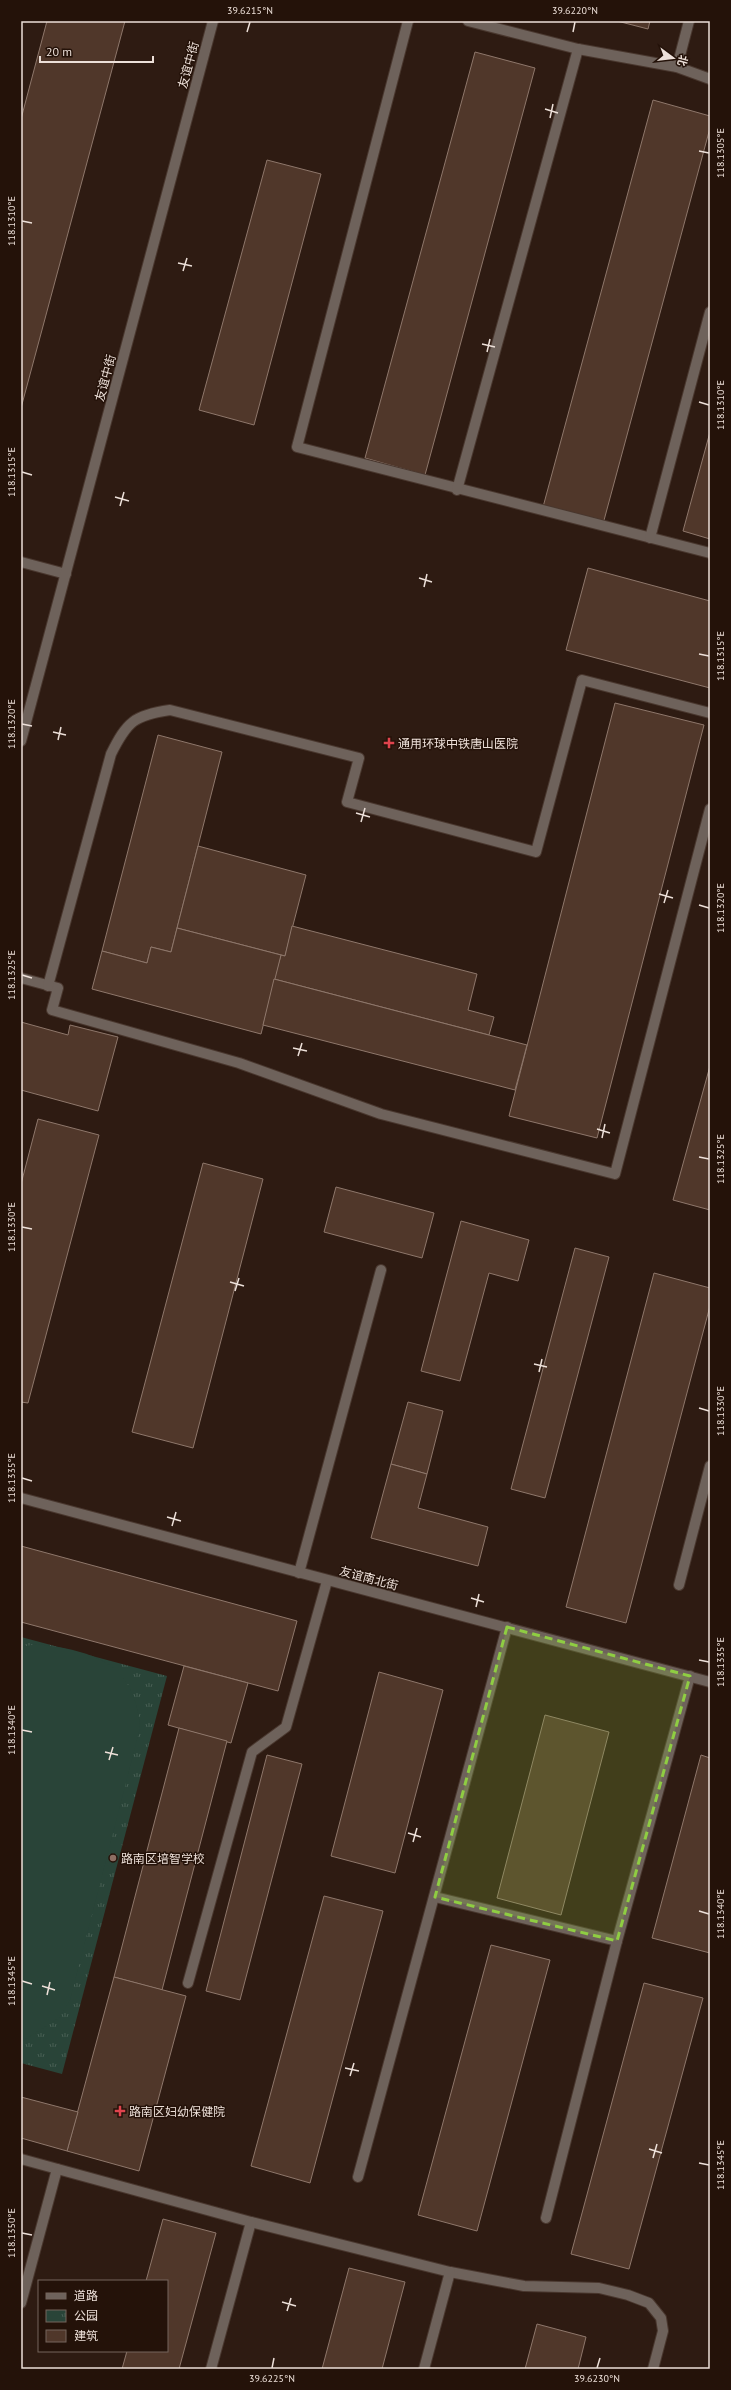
<svg xmlns="http://www.w3.org/2000/svg" width="731" height="2390" font-family="'PT Sans','Noto Sans SC',sans-serif">
	<style>
		.park { fill: url(#park-tufts) }
		.pitch { fill: #294438 }
		.building { fill: #50372a; stroke: #8e776b }
		.lines { fill: none; stroke-linecap: round; stroke-linejoin: round }
		.service-casing { stroke: #49372e; stroke-width: 12 }
		.minor-casing { stroke: #49372e; stroke-width: 12 }
		.service { stroke: #6e625b; stroke-width: 10 }
		.minor { stroke: #6e625b; stroke-width: 10 }
		.marked { fill: #8fcd42; fill-opacity: 0.2; stroke: #8fcd42; stroke-width: 3; stroke-dasharray: 8 5; stroke-linejoin: round }
		.ticks { fill: none; stroke: #ede0d9; stroke-width: 1.5 }
		.health-dot { fill: #e0444e; stroke: #241209; stroke-width: 1.5 }
		.education-dot { fill: #8d6e63; stroke: #241209; stroke-width: 1.5 }
		.labels { text-anchor: middle; dominant-baseline: central; stroke-width: 3; stroke-linejoin: round; paint-order: stroke }
		.street-label { font-size: 12px; fill: #ede0d9; stroke: #241209 }
		.poi-label { font-size: 12px; fill: #ede0d9; stroke: #241209; text-anchor: start }
		.neatline { fill: none; stroke: #ede0d9; stroke-width: 1.5 }
		.ticks-label { font-size: 10px; text-anchor: middle; fill: #ede0d9 }
	</style>
	<defs>
		<pattern id="park-tufts" width="24" height="20" patternUnits="userSpaceOnUse"><rect width="24" height="20" fill="#294438"/><path d="M3 7l-1-3M5 7V3M7 7l1-3M15 17l-1-3M17 17v-4M19 17l1-3" fill="none" stroke="#485f54"/></pattern>
	</defs>
	<rect width="100%" height="100%" fill="#2e1b12"/>
	<path class="park" d="M 21,1637 L 167,1676 L 62,2074 L 21,2063 Z"/>
	<path class="pitch" d="M 37,1644 C 94,1651 135,1663 140,1728 L 70,2000 L 59,2018 L 21,2042 L 21,1647 Z"/>
	<g class="building">
		<path d="M 47,21 L 125,21 L 21,408 L 21,119 Z"/>
		<path d="M 617,21 L 650,21 L 648,29 Z"/>
		<path d="M 475,52 L 535,68 L 425,475 L 365,458 Z"/>
		<path d="M 653,100 L 710,116 L 710,128 L 603,524 L 543,507 Z"/>
		<path d="M 267,160 L 321,174 L 254,425 L 199,410 Z"/>
		<path d="M 710,432 L 710,539 L 683,531 Z"/>
		<path d="M 588,568 L 710,601 L 710,688 L 566,650 Z"/>
		<path d="M 615,703 L 704,725 L 597,1138 L 509,1116 Z"/>
		<path d="M 158,735 L 222,752 L 171,952 L 151,947 L 147,963 L 102,951 Z"/>
		<path d="M 198,846 L 306,875 L 285,956 L 177,928 Z"/>
		<path d="M 292,926 L 477,974 L 468,1010 L 494,1017 L 489,1035 L 274,979 L 281,955 L 285,956 Z"/>
		<path d="M 177,928 L 281,955 L 261,1034 L 92,989 L 102,951 L 147,963 L 151,947 L 171,952 Z"/>
		<path d="M 274,979 L 527,1045 L 515,1090 L 263,1025 Z"/>
		<path d="M 21,1022 L 68,1035 L 70,1025 L 118,1037 L 98,1111 L 21,1090 Z"/>
		<path d="M 710,1066 L 710,1210 L 673,1200 Z"/>
		<path d="M 38,1119 L 99,1135 L 28,1403 L 21,1402 L 21,1184 Z"/>
		<path d="M 203,1163 L 263,1179 L 193,1448 L 132,1432 Z"/>
		<path d="M 336,1187 L 434,1213 L 422,1258 L 324,1232 Z"/>
		<path d="M 461,1221 L 529,1240 L 518,1281 L 489,1273 L 460,1381 L 421,1371 Z"/>
		<path d="M 575,1248 L 609,1257 L 545,1498 L 511,1489 Z"/>
		<path d="M 654,1273 L 710,1288 L 710,1306 L 626,1623 L 566,1607 Z"/>
		<path d="M 408,1402 L 443,1411 L 427,1474 L 391,1464 Z"/>
		<path d="M 391,1464 L 427,1474 L 418,1508 L 488,1527 L 478,1566 L 371,1538 Z"/>
		<path d="M 21,1546 L 297,1621 L 278,1691 L 21,1622 Z"/>
		<path d="M 184,1666 L 248,1683 L 231,1743 L 168,1725 Z"/>
		<path d="M 379,1672 L 443,1690 L 395,1873 L 331,1856 Z"/>
		<path d="M 545,1715 L 609,1732 L 561,1915 L 497,1898 Z"/>
		<path d="M 179,1728 L 227,1741 L 162,1990 L 114,1977 Z"/>
		<path d="M 267,1755 L 302,1764 L 240,2000 L 206,1991 Z"/>
		<path d="M 701,1755 L 710,1758 L 710,1953 L 652,1938 Z"/>
		<path d="M 324,1896 L 383,1911 L 310,2183 L 251,2166 Z"/>
		<path d="M 491,1945 L 550,1960 L 477,2231 L 418,2215 Z"/>
		<path d="M 114,1977 L 186,1996 L 139,2171 L 67,2151 Z"/>
		<path d="M 644,1983 L 703,1998 L 629,2269 L 571,2254 Z"/>
		<path d="M 21,2097 L 78,2112 L 67,2151 L 21,2138 Z"/>
		<path d="M 163,2219 L 216,2233 L 179,2369 L 122,2369 L 127,2351 L 167,2351 L 167,2281 L 146,2281 Z"/>
		<path d="M 349,2268 L 405,2282 L 382,2369 L 322,2369 Z"/>
		<path d="M 537,2324 L 586,2337 L 578,2369 L 525,2369 Z"/>
	</g>
	<g class="lines">
		<g class="service-casing">
			<g id="service">
				<path d="M 21,978 L 58,988 L 52,1010 L 239,1063 L 381,1114 L 615,1174 L 710,809"/>
				<path d="M 48,986 L 111,754 C 127,722 134,715 170,710 L 359,758 L 347,802 L 536,852 L 582,680 L 710,713"/>
				<path d="M 299,1573 L 381,1270"/>
				<path d="M 188,1983 L 252,1752 L 286,1727 L 327,1581"/>
			</g>
		</g>
		<g class="minor-casing">
			<g id="minor">
				<path d="M 408,21 L 297,447 L 710,553"/>
				<path d="M 468,21 L 578,49 L 677,67 L 710,79"/>
				<path d="M 677,67 L 689,21"/>
				<path d="M 457,490 L 578,49"/>
				<path d="M 650,538 L 710,312"/>
				<path d="M 21,562 L 66,574"/>
				<path d="M 21,741 L 213,21"/>
				<path d="M 21,1498 L 710,1682"/>
				<path d="M 679,1585 L 710,1466"/>
				<path d="M 435,1897 L 617,1941"/>
				<path d="M 21,2159 L 251,2222 L 450,2272 L 524,2286 L 599,2288 L 628,2295 L 649,2303 L 661,2318 L 663,2331 L 653,2369"/>
				<path d="M 358,2177 L 507,1627"/>
				<path d="M 546,2218 L 617,1941 L 690,1676"/>
				<path d="M 21,2303 L 57,2169"/>
				<path d="M 211,2369 L 251,2222"/>
				<path d="M 424,2369 L 450,2272"/>
			</g>
		</g>
		<use href="#service" class="service"/>
		<use href="#minor" class="minor"/>
	</g>
	<path class="marked" d="M 507,1627 L 690,1676 L 617,1941 L 435,1897 Z"/>
	<path class="ticks" d="M 247,32 L 250,22M 573,32 L 575,22M 545,109 L 558,113M 550,118 L 553,104M 699,151 L 709,153M 22,221 L 32,223M 178,263 L 192,266M 183,271 L 187,258M 482,344 L 495,347M 487,352 L 490,339M 699,402 L 709,405M 22,472 L 32,475M 115,497 L 129,501M 120,506 L 124,492M 419,578 L 432,582M 424,587 L 427,574M 699,654 L 709,656M 22,724 L 32,726M 53,732 L 66,735M 58,740 L 61,727M 356,813 L 370,817M 361,822 L 365,808M 659,894 L 673,898M 664,903 L 668,890M 699,905 L 709,908M 22,975 L 32,978M 293,1048 L 307,1051M 298,1056 L 302,1043M 597,1129 L 610,1133M 602,1138 L 605,1124M 699,1157 L 709,1159M 22,1227 L 32,1229M 230,1282 L 244,1286M 235,1291 L 239,1278M 534,1364 L 547,1367M 539,1372 L 542,1359M 699,1408 L 709,1411M 22,1478 L 32,1481M 167,1517 L 181,1521M 172,1526 L 176,1512M 471,1598 L 484,1602M 476,1607 L 479,1594M 699,1660 L 709,1662M 22,1730 L 32,1732M 105,1752 L 118,1755M 109,1760 L 113,1747M 408,1833 L 421,1837M 413,1842 L 417,1828M 699,1911 L 709,1914M 22,1981 L 32,1984M 42,1986 L 55,1990M 47,1995 L 50,1982M 345,2068 L 359,2071M 350,2076 L 354,2063M 649,2149 L 662,2153M 653,2158 L 657,2144M 699,2163 L 709,2165M 22,2233 L 32,2235M 282,2302 L 296,2306M 287,2311 L 291,2298M 272,2368 L 274,2358M 597,2368 L 600,2358"/>
	<g class="health-dot">
		<path d="M387 737h4v4h4v4h-4v4h-4v-4h-4v-4h4z"/>
		<path d="M118 2105h4v4h4v4h-4v4h-4v-4h-4v-4h4z"/>
	</g>
	<circle class="education-dot" cx="113" cy="1858" r="4"/>
	<g class="labels">
		<g class="street-label">
			<text transform="translate(188 65) rotate(-75)">友谊中街</text>
			<text transform="translate(105 378) rotate(-75)">友谊中街</text>
			<text transform="translate(369 1578) rotate(15)">友谊南北街</text>
		</g>
		<g class="poi-label">
			<text x="398" y="743">通用环球中铁唐山医院</text>
			<text x="121" y="1858">路南区培智学校</text>
			<text x="129" y="2111">路南区妇幼保健院</text>
		</g>
	</g>
	<rect width="731" height="2390" fill="none" stroke="#241209" stroke-width="44"/>
	<rect x="38" y="2280" width="130" height="72" fill="#241209" stroke="#74645c"/>
	<rect x="46" y="2293" width="20" height="6" fill="#6e625b" stroke="#74645c"/>
	<text x="74" y="2300" font-size="12" fill="#ede0d9">道路</text>
	<rect x="46" y="2310" width="20" height="12" fill="url(#park-tufts)" stroke="#74645c"/>
	<text x="74" y="2320" font-size="12" fill="#ede0d9">公园</text>
	<rect x="46" y="2330" width="20" height="12" fill="#50372a" stroke="#74645c"/>
	<text x="74" y="2340" font-size="12" fill="#ede0d9">建筑</text>
	<g transform="translate(673 58) rotate(105)" stroke="#241209" stroke-width="3" paint-order="stroke">
	<path d="M0-3L7 15L0 10L-7 15Z" fill="#ede0d9"/>
	<text y="-6" font-size="11" font-weight="bold" text-anchor="middle" fill="#ede0d9">北</text>
	</g>
	<path d="M40 56v6h113v-6" fill="none" stroke="#ede0d9" stroke-width="2"/>
	<text x="46" y="56" font-size="12" fill="#ede0d9" stroke="#241209" stroke-width="3" paint-order="stroke">20 m</text>
	<rect x="22" y="22" width="687" height="2346" class="neatline"/>
	<g class="ticks-label">
		<text x="250" y="14">39.6215°N</text>
		<text x="575" y="14">39.6220°N</text>
		<text transform="translate(720 153) rotate(-90)" y="4">118.1305°E</text>
		<text transform="translate(11 221) rotate(-90)" y="4">118.1310°E</text>
		<text transform="translate(720 405) rotate(-90)" y="4">118.1310°E</text>
		<text transform="translate(11 472) rotate(-90)" y="4">118.1315°E</text>
		<text transform="translate(720 656) rotate(-90)" y="4">118.1315°E</text>
		<text transform="translate(11 724) rotate(-90)" y="4">118.1320°E</text>
		<text transform="translate(720 908) rotate(-90)" y="4">118.1320°E</text>
		<text transform="translate(11 975) rotate(-90)" y="4">118.1325°E</text>
		<text transform="translate(720 1159) rotate(-90)" y="4">118.1325°E</text>
		<text transform="translate(11 1227) rotate(-90)" y="4">118.1330°E</text>
		<text transform="translate(720 1411) rotate(-90)" y="4">118.1330°E</text>
		<text transform="translate(11 1478) rotate(-90)" y="4">118.1335°E</text>
		<text transform="translate(720 1662) rotate(-90)" y="4">118.1335°E</text>
		<text transform="translate(11 1730) rotate(-90)" y="4">118.1340°E</text>
		<text transform="translate(720 1914) rotate(-90)" y="4">118.1340°E</text>
		<text transform="translate(11 1981) rotate(-90)" y="4">118.1345°E</text>
		<text transform="translate(720 2165) rotate(-90)" y="4">118.1345°E</text>
		<text transform="translate(11 2233) rotate(-90)" y="4">118.1350°E</text>
		<text x="272" y="2382">39.6225°N</text>
		<text x="597" y="2382">39.6230°N</text>
	</g>
</svg>
